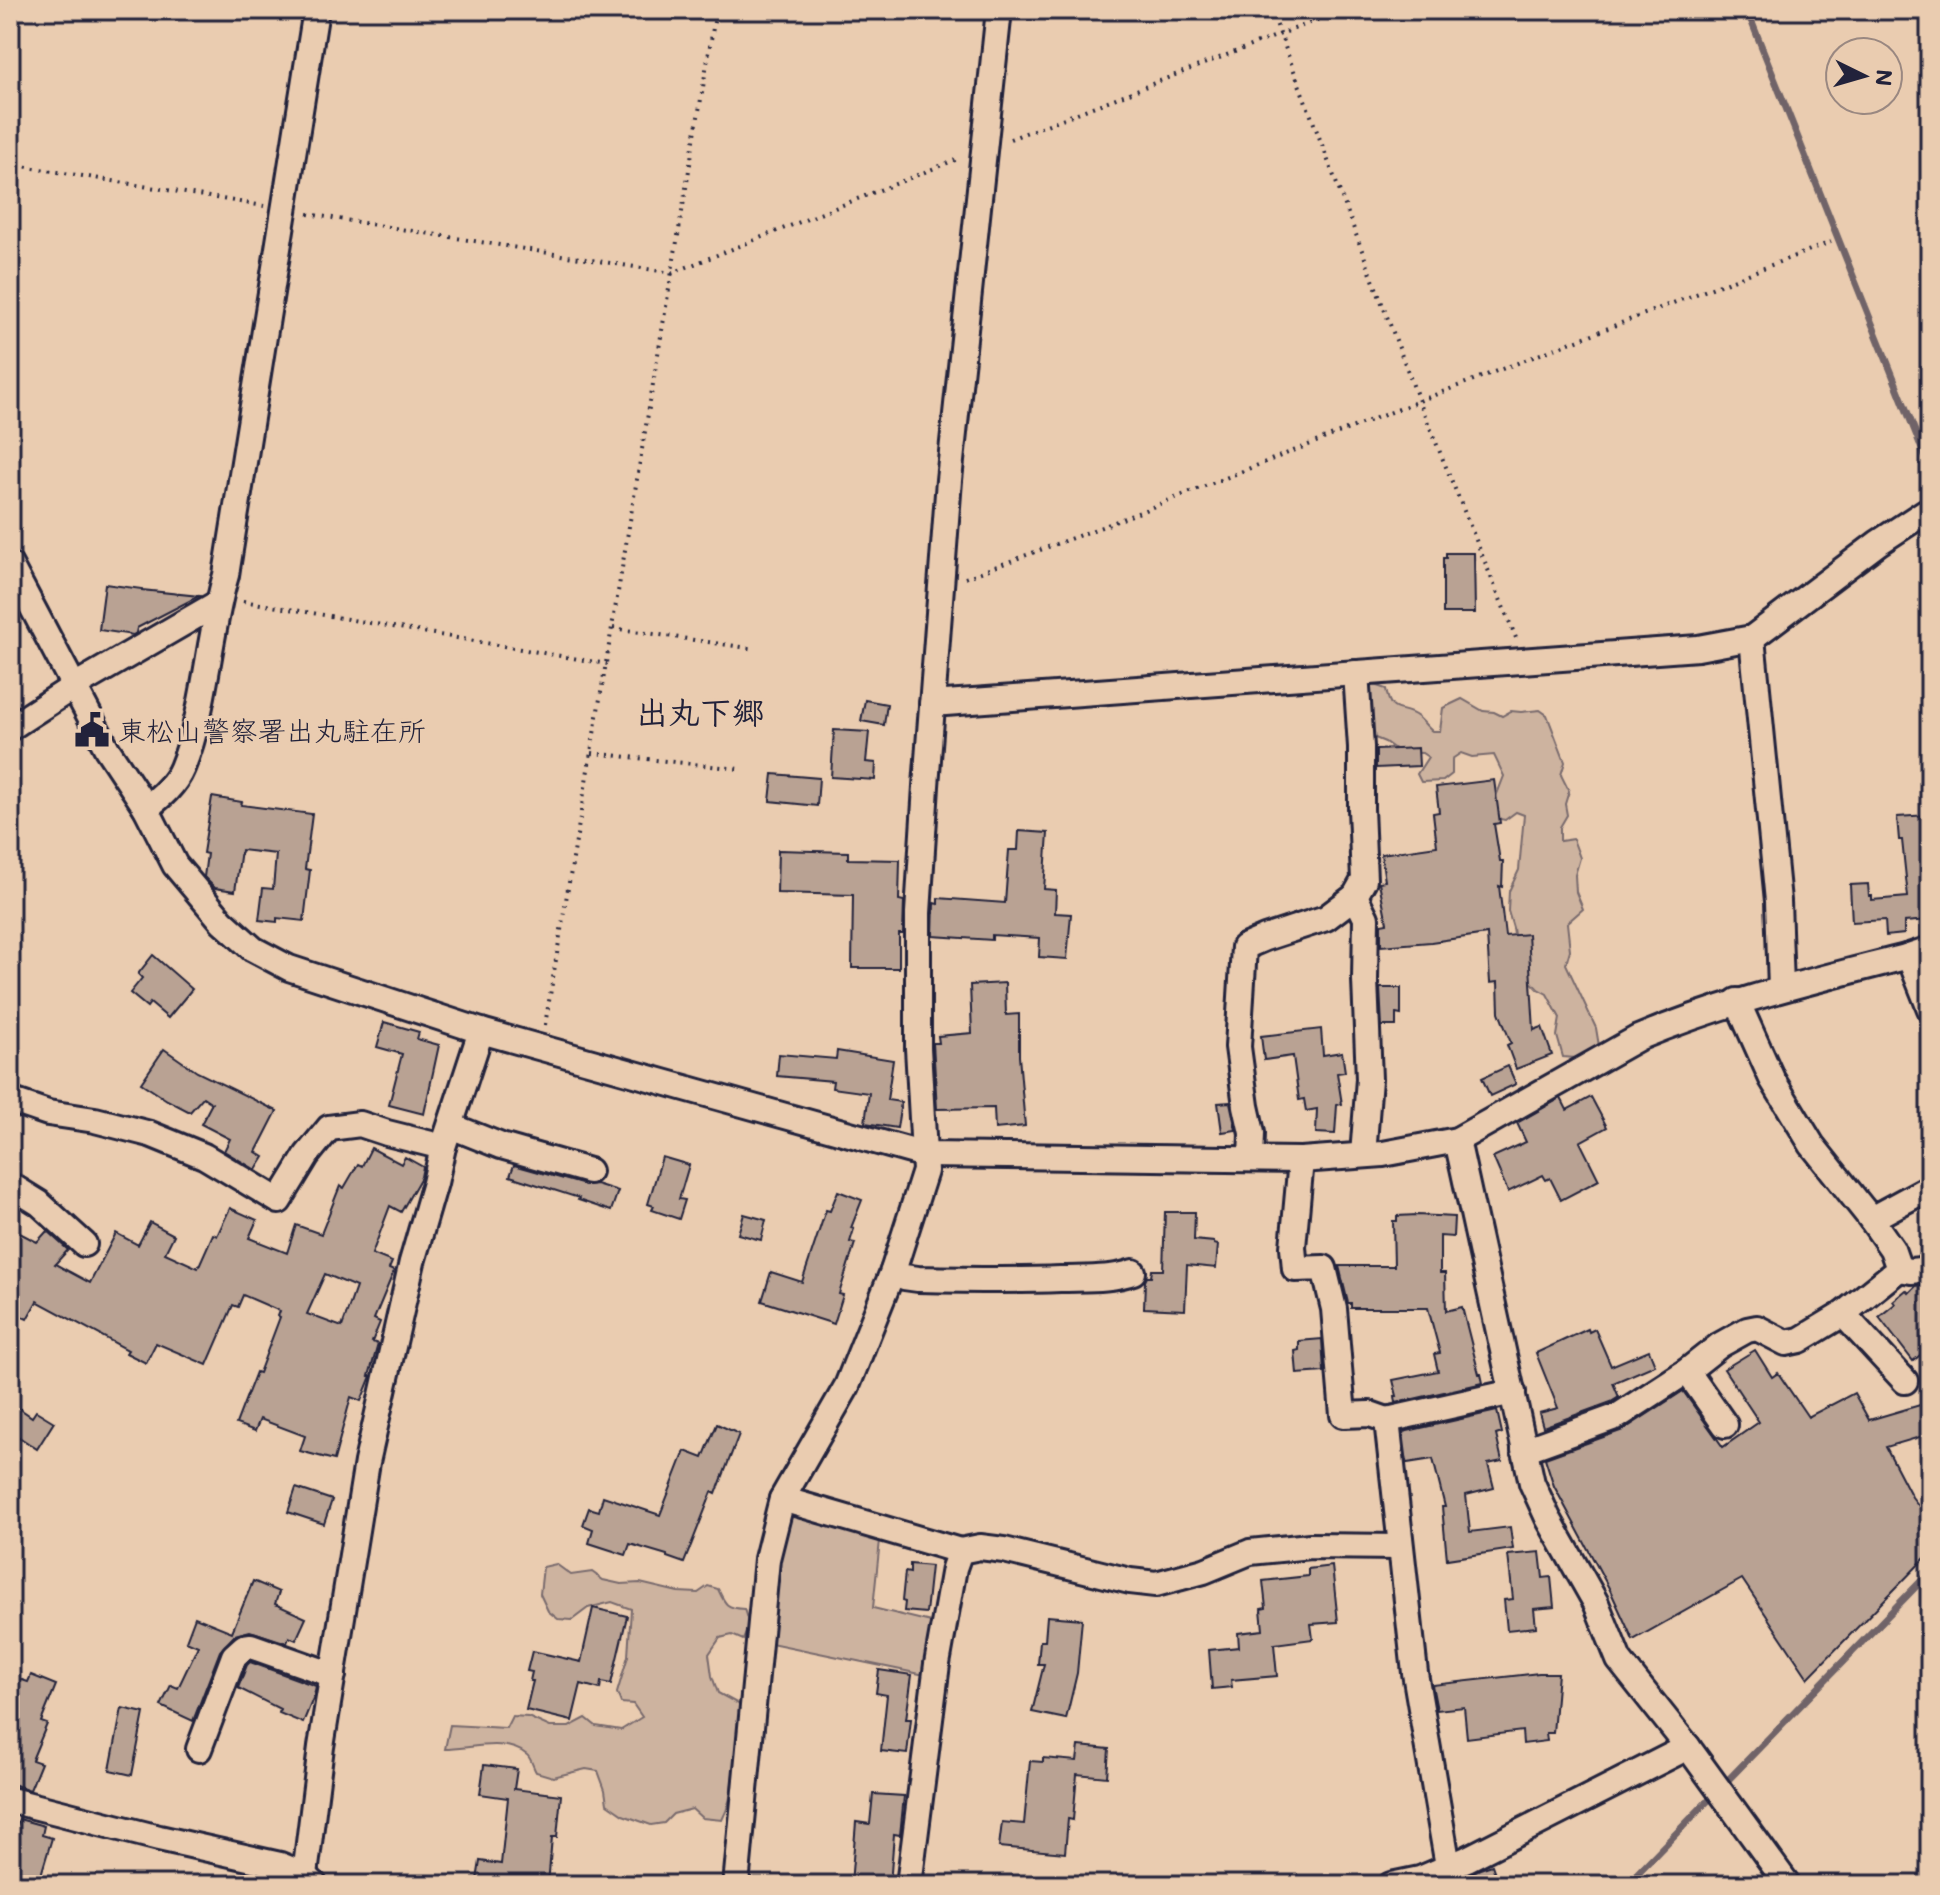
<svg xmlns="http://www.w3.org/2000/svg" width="1940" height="1895" font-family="Mali,'Klee One',sans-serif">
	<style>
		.green { fill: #cdb39f; stroke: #786a6d; stroke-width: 2 }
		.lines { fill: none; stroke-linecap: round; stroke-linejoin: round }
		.stream { stroke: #6f6468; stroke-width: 7 }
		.building { fill: #b9a293; stroke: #22223b; stroke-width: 2; fill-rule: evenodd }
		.minor-casing { stroke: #22223b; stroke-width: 30 }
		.path { stroke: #22223b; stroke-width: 4; stroke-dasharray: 2 6; stroke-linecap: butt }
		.minor { stroke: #eaccb0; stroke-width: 24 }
		.labels { text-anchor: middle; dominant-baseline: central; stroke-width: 6; stroke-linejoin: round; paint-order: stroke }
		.poi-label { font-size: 28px; fill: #22223b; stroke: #eaccb0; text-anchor: start }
		.quarter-label { font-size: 32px; font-weight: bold; fill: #22223b; stroke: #eaccb0 }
	</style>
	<rect width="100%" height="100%" fill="#eaccb0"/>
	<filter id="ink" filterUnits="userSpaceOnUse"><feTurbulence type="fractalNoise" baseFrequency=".0125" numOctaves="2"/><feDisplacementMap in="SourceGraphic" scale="16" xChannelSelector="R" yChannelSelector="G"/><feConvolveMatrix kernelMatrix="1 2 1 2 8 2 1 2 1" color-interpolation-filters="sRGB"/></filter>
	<g filter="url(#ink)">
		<g class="green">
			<path d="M 1362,677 L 1374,685 L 1386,689 C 1391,718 1401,704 1418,717 C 1423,721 1427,727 1432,731 L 1440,731 L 1443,708 L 1462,699 L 1483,711 L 1494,712 L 1502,716 L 1511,711 L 1521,712 L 1540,710 L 1547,715 L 1565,762 L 1561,775 L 1569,791 L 1565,804 L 1567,815 L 1560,827 L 1560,841 L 1573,839 L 1580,858 L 1575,875 L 1576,892 L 1583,909 L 1567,923 L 1570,950 L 1566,964 L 1596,1028 L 1599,1046 L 1576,1058 L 1563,1057 L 1557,1036 L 1560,1018 L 1547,994 L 1538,989 L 1519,969 L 1513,928 L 1508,911 L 1509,891 L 1519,870 L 1524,815 L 1516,812 L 1505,820 L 1495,818 L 1494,802 L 1504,776 L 1494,755 L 1472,757 L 1461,753 L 1452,759 L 1452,774 L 1443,781 L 1421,782 L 1417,774 L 1428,757 L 1422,753 L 1399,752 L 1385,742 L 1365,734 Z"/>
			<path d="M 787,1515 L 880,1540 L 873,1608 L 931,1622 L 925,1675 L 766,1642 L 776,1565 Z"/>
			<path d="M 556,1564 L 571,1575 L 592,1572 L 603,1580 L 621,1584 L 640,1583 L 678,1592 L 698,1593 L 708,1586 L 718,1589 C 725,1604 726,1608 744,1609 L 749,1625 L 743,1640 L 732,1635 L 720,1638 L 709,1654 L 712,1676 L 718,1693 L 746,1708 L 757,1718 L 763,1739 L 757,1747 L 735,1759 C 731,1781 733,1800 722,1820 L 702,1818 L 692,1809 L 673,1814 L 664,1823 L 651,1825 L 623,1815 L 607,1804 L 605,1790 L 598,1771 L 586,1769 L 553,1777 L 536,1772 C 533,1767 531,1758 527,1755 C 507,1737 469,1749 445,1749 L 450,1725 L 506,1728 L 512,1716 L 528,1717 L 550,1727 L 569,1727 L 586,1718 L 596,1726 L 621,1730 L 642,1717 L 633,1704 L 621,1703 L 617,1693 L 628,1656 L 631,1609 L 612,1602 L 588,1608 L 572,1620 L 558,1619 L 548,1611 L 540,1594 L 543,1567 Z"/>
		</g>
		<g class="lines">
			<g class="stream">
				<path d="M 1747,10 L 1930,469"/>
				<path d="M 1626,1885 L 1930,1572"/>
			</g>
		</g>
		<g class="building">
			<path d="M 1446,553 L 1474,553 L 1475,613 L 1443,613 L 1443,558 L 1446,558 Z"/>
			<path d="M 105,584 L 142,589 L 142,590 L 199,596 L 137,628 L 136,633 L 133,635 L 99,630 Z"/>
			<path d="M 865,700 L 887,704 L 884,725 L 861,721 Z"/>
			<path d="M 834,730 L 869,732 L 866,762 L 876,763 L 875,780 L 831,777 Z"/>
			<path d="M 1418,748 L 1419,766 L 1376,768 L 1376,750 Z"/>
			<path d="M 773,774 L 819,778 L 817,806 L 770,801 Z"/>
			<path d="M 1494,780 L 1500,823 L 1494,824 L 1500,861 L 1503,861 L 1502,887 L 1499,886 L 1505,936 L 1528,934 L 1534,1030 L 1542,1027 L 1552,1055 L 1516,1069 L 1507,1045 L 1511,1043 L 1499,1012 L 1498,982 L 1490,983 L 1487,934 L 1431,942 L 1381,946 L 1381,924 L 1387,923 L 1379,882 L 1385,881 L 1381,854 L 1437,846 L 1433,813 L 1439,812 L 1436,787 Z"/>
			<path d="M 212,797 L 242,802 L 241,805 L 312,814 L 305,869 L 310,870 L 304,921 L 277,918 L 277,922 L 259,920 L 263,888 L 273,889 L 276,854 L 241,850 L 235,891 L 215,888 L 204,877 L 207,854 L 203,853 Z"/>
			<path d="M 1929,815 L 1930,920 L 1904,922 L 1904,934 L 1886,936 L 1885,920 L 1852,922 L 1850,885 L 1868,884 L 1869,896 L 1872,896 L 1872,900 L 1908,897 L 1902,840 L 1899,840 L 1897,817 Z"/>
			<path d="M 1019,831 L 1048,833 L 1044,889 L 1056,890 L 1055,913 L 1071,914 L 1067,959 L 1039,957 L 1040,938 L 992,935 L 992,940 L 933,936 L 934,903 L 938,904 L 938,898 L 1005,903 L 1009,850 L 1018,850 Z"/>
			<path d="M 778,850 L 848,852 L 848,859 L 900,860 L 899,900 L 904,901 L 903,934 L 899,934 L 899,968 L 852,968 L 853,895 L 777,893 Z"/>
			<path d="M 153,955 L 192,989 L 168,1018 L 150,1003 L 147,1007 L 130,993 L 142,978 L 138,974 Z"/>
			<path d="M 1005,983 L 1006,1015 L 1019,1014 L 1019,1056 L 1025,1126 L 995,1129 L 994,1108 L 937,1109 L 933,1043 L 939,1043 L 938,1036 L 972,1033 L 970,985 Z"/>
			<path d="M 1380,988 L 1401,988 L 1401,1015 L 1396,1014 L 1396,1026 L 1382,1026 Z"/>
			<path d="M 384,1022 L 419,1032 L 417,1039 L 439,1045 L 424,1114 L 389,1105 L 402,1054 L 377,1047 Z"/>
			<path d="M 1321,1029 L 1323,1055 L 1342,1052 L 1345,1072 L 1337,1073 L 1342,1104 L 1337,1105 L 1335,1134 L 1316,1133 L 1317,1109 L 1306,1111 L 1304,1099 L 1299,1100 L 1293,1056 L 1264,1060 L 1261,1036 Z"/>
			<path d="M 164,1049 L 197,1072 L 277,1111 L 256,1152 L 264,1157 L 256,1170 L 224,1151 L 230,1139 L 201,1124 L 212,1103 L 203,1097 L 190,1112 L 167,1100 L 141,1083 Z"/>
			<path d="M 837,1051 L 893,1060 L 887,1100 L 901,1102 L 897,1128 L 865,1123 L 869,1093 L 832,1088 L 833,1081 L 777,1076 L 779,1054 L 836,1059 Z"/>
			<path d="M 1508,1066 L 1516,1084 L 1490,1096 L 1482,1078 Z"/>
			<path d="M 1591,1097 L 1607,1127 L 1580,1142 L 1599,1180 L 1561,1200 L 1550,1178 L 1546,1180 L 1543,1175 L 1508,1192 L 1493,1157 L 1526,1142 L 1517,1123 L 1561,1098 L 1567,1110 Z"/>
			<path d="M 1230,1102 L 1236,1130 L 1222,1132 L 1218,1103 Z"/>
			<path d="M 371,1148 L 401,1164 L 405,1157 L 423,1167 L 421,1177 L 401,1212 L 390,1206 L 372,1254 L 392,1262 L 389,1269 L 394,1271 L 374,1319 L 380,1322 L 372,1342 L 378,1344 L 369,1376 L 371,1376 L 361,1401 L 351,1397 L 334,1460 L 300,1451 L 305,1436 L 260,1419 L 255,1431 L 236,1424 L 256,1372 L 259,1373 L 280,1317 L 278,1316 L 280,1311 L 243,1295 L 238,1307 L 233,1305 L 207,1365 L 156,1343 L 146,1363 L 126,1353 L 128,1350 L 37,1301 L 27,1319 L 10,1311 L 10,1228 L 37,1242 L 47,1231 L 68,1250 L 55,1264 L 90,1283 L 116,1233 L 138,1245 L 150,1222 L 174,1235 L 165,1253 L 198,1268 L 213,1234 L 217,1236 L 230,1208 L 257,1220 L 249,1238 L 287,1253 L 296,1225 L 321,1234 L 340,1186 L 344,1188 L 358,1164 L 362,1166 ZM 325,1274 L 356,1287 L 342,1327 L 307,1314 Z"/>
			<path d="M 662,1157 L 689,1165 L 679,1199 L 685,1200 L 679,1219 L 652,1210 L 654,1206 L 648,1204 Z"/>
			<path d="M 514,1165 L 585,1185 L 596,1184 L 618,1191 L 611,1211 L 578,1200 L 579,1198 L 510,1176 Z"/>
			<path d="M 838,1191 L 862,1200 L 851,1228 L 854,1229 L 850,1242 L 855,1243 L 839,1294 L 843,1295 L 834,1324 L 762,1301 L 771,1272 L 802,1282 L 826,1210 L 830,1211 Z"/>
			<path d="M 1165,1212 L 1195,1212 L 1194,1240 L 1214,1242 L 1214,1244 L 1218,1245 L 1216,1268 L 1187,1265 L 1185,1310 L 1144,1308 L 1145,1281 L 1147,1277 L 1151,1277 L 1152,1270 L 1163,1270 Z"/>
			<path d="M 744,1214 L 766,1220 L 761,1240 L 738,1234 Z"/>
			<path d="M 1417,1215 L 1454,1217 L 1453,1237 L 1440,1236 L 1440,1273 L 1445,1273 L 1446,1311 L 1462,1307 L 1479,1374 L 1481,1374 L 1483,1383 L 1396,1403 L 1395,1396 L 1397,1396 L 1393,1380 L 1438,1371 L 1434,1354 L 1440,1353 L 1428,1308 L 1351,1308 L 1351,1303 L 1348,1303 L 1339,1266 L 1394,1266 L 1393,1221 L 1397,1221 L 1397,1216 Z"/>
			<path d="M 1930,1284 L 1930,1347 L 1913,1361 L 1879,1317 L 1895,1304 L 1893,1301 L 1906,1290 L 1909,1293 L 1916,1286 Z"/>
			<path d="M 1588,1329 L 1589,1332 L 1595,1329 L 1611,1366 L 1649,1350 L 1655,1365 L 1613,1383 L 1619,1397 L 1611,1402 L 1543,1427 L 1539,1413 L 1558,1408 L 1536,1353 Z"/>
			<path d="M 1322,1339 L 1324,1372 L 1297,1374 L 1295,1351 L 1299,1350 L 1299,1341 Z"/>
			<path d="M 1755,1350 L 1772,1377 L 1778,1373 L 1808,1417 L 1854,1393 L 1869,1420 L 1930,1402 L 1930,1434 L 1886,1447 L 1912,1497 L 1930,1520 L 1930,1527 L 1924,1532 L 1930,1542 L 1930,1553 L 1808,1678 L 1742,1579 L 1633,1640 L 1610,1590 L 1554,1486 L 1545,1458 L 1623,1430 L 1683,1391 L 1723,1447 L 1759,1422 L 1724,1369 Z"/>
			<path d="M 10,1402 L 32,1417 L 36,1411 L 54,1422 L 37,1449 L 10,1431 Z"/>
			<path d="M 1497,1411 L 1502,1433 L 1496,1435 L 1502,1461 L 1488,1464 L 1494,1488 L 1466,1495 L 1470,1532 L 1510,1527 L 1513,1549 L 1447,1559 L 1442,1507 L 1445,1507 L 1433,1459 L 1407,1463 L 1403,1432 Z"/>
			<path d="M 717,1424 L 739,1434 L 716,1494 L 712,1492 L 684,1563 L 667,1557 L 667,1555 L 630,1544 L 626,1555 L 589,1543 L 593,1529 L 583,1525 L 589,1508 L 599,1511 L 603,1496 L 660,1515 L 685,1451 L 703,1458 Z"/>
			<path d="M 296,1488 L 332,1500 L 324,1524 L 288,1512 Z"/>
			<path d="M 1540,1552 L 1543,1578 L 1551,1577 L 1554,1607 L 1534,1609 L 1536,1627 L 1507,1630 L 1504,1600 L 1513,1599 L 1508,1555 Z"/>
			<path d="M 910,1564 L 931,1566 L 926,1613 L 904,1611 L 905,1602 L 902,1601 L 905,1572 L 910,1573 Z"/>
			<path d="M 1332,1566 L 1338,1622 L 1311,1624 L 1313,1639 L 1274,1644 L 1277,1676 L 1231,1680 L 1232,1687 L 1212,1689 L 1209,1650 L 1239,1647 L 1238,1633 L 1263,1630 L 1261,1609 L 1266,1608 L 1263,1581 L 1308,1576 L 1308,1569 Z"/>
			<path d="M 253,1581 L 279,1592 L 275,1604 L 306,1618 L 296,1640 L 289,1637 L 287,1643 L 250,1631 L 235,1635 L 220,1651 L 193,1721 L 161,1706 L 171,1685 L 178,1688 L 198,1646 L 186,1641 L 195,1617 L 232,1632 Z"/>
			<path d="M 593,1608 L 627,1616 L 611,1684 L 601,1682 L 600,1689 L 581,1684 L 572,1721 L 526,1710 L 533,1681 L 530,1681 L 532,1672 L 527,1671 L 532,1651 L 581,1662 Z"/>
			<path d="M 1047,1616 L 1082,1619 L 1077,1673 L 1066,1719 L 1032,1712 L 1044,1664 L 1038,1664 L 1040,1641 L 1045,1641 Z"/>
			<path d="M 250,1662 L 316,1686 L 314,1696 L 303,1723 L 279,1713 L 280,1709 L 238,1688 L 247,1665 Z"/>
			<path d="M 879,1670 L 912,1675 L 906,1719 L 911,1719 L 907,1754 L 881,1751 L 887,1695 L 876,1693 Z"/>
			<path d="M 1539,1673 L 1558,1673 L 1553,1733 L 1546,1733 L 1547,1741 L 1523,1744 L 1522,1731 L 1467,1738 L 1464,1707 L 1437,1710 L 1432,1685 Z"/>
			<path d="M 31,1675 L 56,1685 L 41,1722 L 47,1724 L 32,1760 L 41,1763 L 30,1790 L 10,1783 L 10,1692 L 16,1678 L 28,1682 Z"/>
			<path d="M 122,1708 L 144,1713 L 132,1775 L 110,1770 Z"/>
			<path d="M 1079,1746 L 1109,1749 L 1107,1777 L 1077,1774 L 1073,1820 L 1068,1819 L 1065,1853 L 999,1847 L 1002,1822 L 1024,1824 L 1030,1761 L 1043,1762 L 1043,1758 L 1077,1761 Z"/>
			<path d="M 484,1765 L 517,1769 L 514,1789 L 561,1795 L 557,1837 L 552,1837 L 548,1885 L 517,1885 L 477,1880 L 480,1861 L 501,1864 L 508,1798 L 480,1794 Z"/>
			<path d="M 873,1794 L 904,1796 L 900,1835 L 894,1834 L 890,1885 L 851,1884 L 856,1822 L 870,1824 Z"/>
			<path d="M 19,1819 L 44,1826 L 42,1835 L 52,1838 L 38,1885 L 10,1885 L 10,1851 Z"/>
			<path d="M 1492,1865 L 1499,1885 L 1444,1885 L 1480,1869 Z"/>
		</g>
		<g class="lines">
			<g class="minor-casing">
				<g id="minor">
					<path d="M 10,565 L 107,749 L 146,808 L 175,865 L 222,921 L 253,949 L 289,968 L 481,1031 L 925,1155 L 1301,1160 L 1383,1154 L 1457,1140 L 1638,1038 C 1726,1001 1817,980 1909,956 L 1930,949"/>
					<path d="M 1752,638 L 1778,901 L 1781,988"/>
					<path d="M 932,704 L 1698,648 L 1752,638 L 1878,543 L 1925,512 L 1930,511"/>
					<path d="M 10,728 L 73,687 L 218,603"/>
					<path d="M 146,808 C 161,797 175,785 182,768 C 206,710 208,637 226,575 L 316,10"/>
					<path d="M 1355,896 L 1366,918 L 1365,980 L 1369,1079 L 1363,1155"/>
					<path d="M 1909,956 L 1930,1009"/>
					<path d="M 10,1100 L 48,1113 L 95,1120 L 150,1134 L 204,1156 L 279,1201 L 307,1155 L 329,1128 L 360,1124 L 387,1133 L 443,1147"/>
					<path d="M 451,1126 L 501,1146 L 589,1171"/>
					<path d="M 1457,1140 L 1532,1483 L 1548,1518 L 1596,1603 L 1619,1660 L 1688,1747 L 1788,1885"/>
					<path d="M 1251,1159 L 1252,1133 L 1246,1106 L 1238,1047 L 1244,947 L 1265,938 L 1326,918 L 1355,896 L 1364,880 L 1361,809 L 1361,747 L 1356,673"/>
					<path d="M 1301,1160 L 1293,1247 L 1295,1269 L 1324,1268 L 1334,1309 L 1343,1415 L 1370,1414 L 1387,1420"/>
					<path d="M 10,1185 L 39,1203 L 84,1244"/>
					<path d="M 1871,1219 L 1930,1187"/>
					<path d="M 1899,1269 L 1911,1271 L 1930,1269"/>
					<path d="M 893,1271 L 904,1277 L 918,1279 C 965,1280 1012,1281 1060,1279 C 1084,1278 1110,1280 1133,1272"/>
					<path d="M 1843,1314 L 1905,1381"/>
					<path d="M 1687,1371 L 1725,1425"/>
					<path d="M 1524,1450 L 1618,1416 L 1687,1371 L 1720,1345 L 1747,1330 L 1757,1328 L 1786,1343 L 1800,1340 L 1843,1314 L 1899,1269 L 1892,1249 L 1871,1219 L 1812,1145 L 1772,1079 L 1737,1001"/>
					<path d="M 782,1499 L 960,1551"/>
					<path d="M 199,1749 L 234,1656 L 244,1647 L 251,1646 L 333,1675"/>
					<path d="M 10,1800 L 159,1838 L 280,1865 L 305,1875 L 314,1884"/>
					<path d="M 1448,1866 L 1415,1673 L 1387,1420 L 1513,1392"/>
					<path d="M 305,1875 L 321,1747 L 367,1462 L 412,1262 L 435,1183 L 443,1147 L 481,1031"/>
					<path d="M 736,1885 L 767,1559 L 782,1499 L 847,1386 L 893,1271 L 925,1171 L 918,1048 L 918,913 L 926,786 L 949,480 L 999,10"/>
					<path d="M 909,1885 L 937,1664 L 954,1568 L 960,1551 L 980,1547 L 1004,1550 L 1130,1581 L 1156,1584 L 1204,1571 L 1250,1552 L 1310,1546 L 1400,1547"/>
					<path d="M 1391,1885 L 1420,1879 L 1467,1859 L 1688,1747"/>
				</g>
			</g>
			<g class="path">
				<path d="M 1271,10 L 1419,401 L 1516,638"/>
				<path d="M 1010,139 L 1343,10"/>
				<path d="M 10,164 L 264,206"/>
				<path d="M 308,214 L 672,273 L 960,158"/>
				<path d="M 965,578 L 1107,525 L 1419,401 L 1831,242"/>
				<path d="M 243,601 L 607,664"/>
				<path d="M 613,628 L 755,649"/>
				<path d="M 592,753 L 739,769"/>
				<path d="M 545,1025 L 716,10"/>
			</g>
			<use href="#minor" class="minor"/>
		</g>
	</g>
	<defs>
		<g id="civic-bare" transform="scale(2.76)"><path d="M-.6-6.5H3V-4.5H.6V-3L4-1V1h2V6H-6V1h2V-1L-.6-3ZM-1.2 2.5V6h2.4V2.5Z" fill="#22223b" stroke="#eaccb0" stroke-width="2.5" paint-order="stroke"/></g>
	</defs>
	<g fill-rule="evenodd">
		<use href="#civic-bare" x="92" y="730"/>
	</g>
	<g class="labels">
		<g class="poi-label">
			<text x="118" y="730">東松山警察署出丸駐在所</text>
		</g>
		<g class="quarter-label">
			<text x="700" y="711">出丸下郷</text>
		</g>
	</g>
	<rect width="1940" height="1895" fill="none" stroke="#eaccb0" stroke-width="40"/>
	<rect x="20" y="20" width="1900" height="1855" fill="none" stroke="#22223b" stroke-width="3" filter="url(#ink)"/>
	<g transform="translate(1864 76) rotate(95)"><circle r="38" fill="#eaccb0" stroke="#9a8881" stroke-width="2"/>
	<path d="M0-6L14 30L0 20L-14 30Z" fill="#22223b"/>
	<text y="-12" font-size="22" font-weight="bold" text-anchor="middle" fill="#22223b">N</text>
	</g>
</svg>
